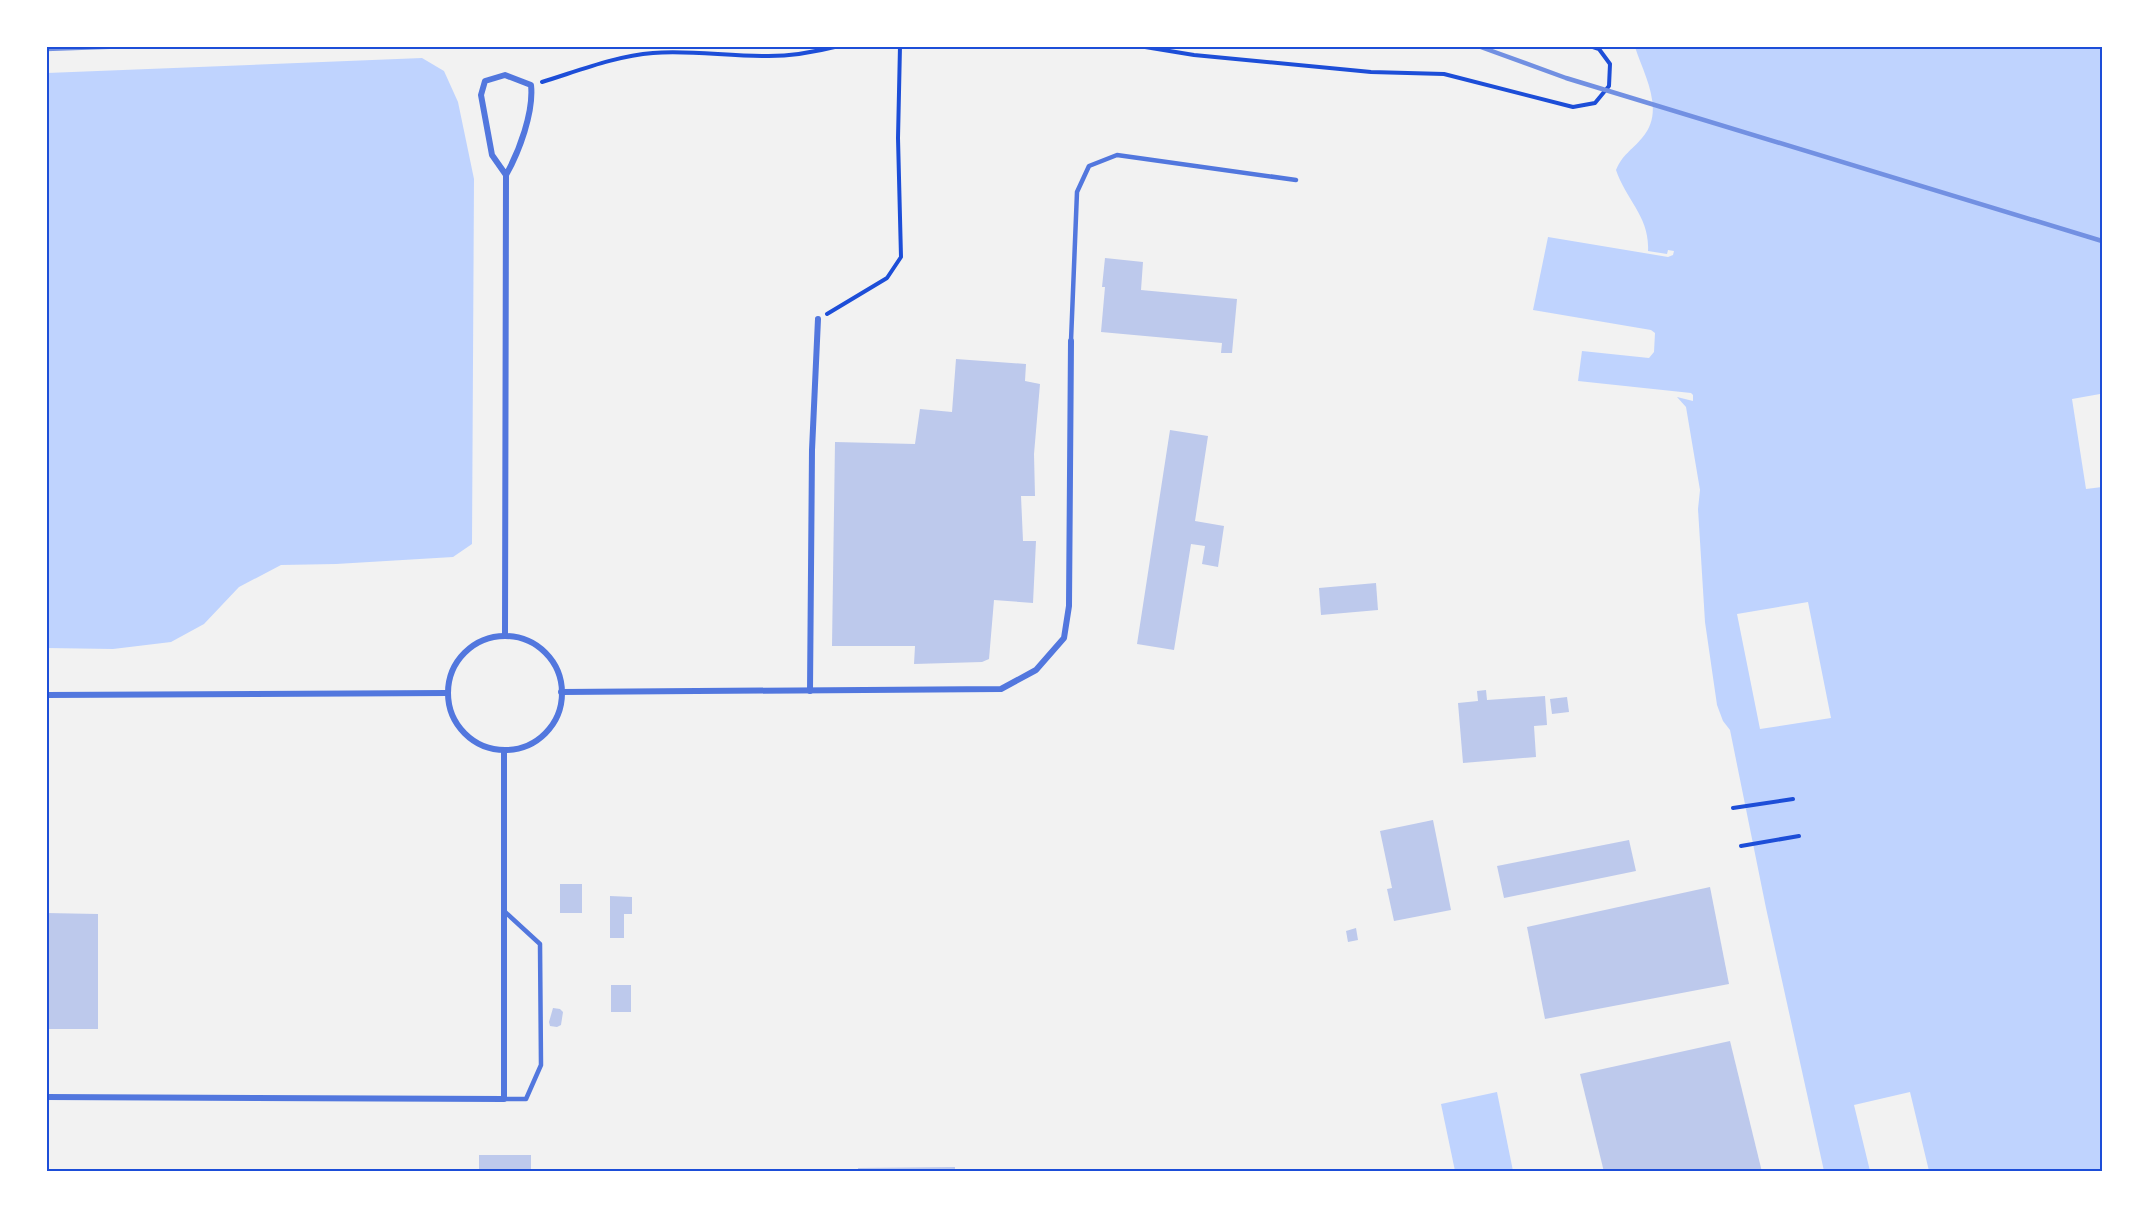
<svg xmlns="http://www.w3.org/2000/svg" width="2149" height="1218" font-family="'Fira Sans Condensed',sans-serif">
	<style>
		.water { fill: #bfd3fe; fill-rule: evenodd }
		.building { fill: #bdc9ec }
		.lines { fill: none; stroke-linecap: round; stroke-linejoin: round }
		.path { stroke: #1d4ed8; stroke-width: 4 }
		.service { stroke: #5277de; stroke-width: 4.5 }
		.minor { stroke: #5277de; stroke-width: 6 }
		.rail { stroke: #7290e2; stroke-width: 4.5 }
		.neatline { fill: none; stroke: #1d4ed8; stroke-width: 2 }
	</style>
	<rect width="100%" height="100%" fill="#f2f2f2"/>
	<g class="water">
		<path d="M 1635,47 L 2102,47 L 2102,407 L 2100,394 L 2072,399 L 2086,489 L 2102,487 L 2102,1171 L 1929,1171 L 1910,1092 L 1854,1105 L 1870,1171 L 1824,1171 L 1766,908 L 1730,730 L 1723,721 L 1717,705 L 1705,622 L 1698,509 L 1700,490 L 1686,407 L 1677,397 L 1693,401 L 1693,395 L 1691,393 L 1578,381 L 1582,351 L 1649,358 L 1654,352 L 1655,333 L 1651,330 L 1533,310 L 1548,237 L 1668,257 L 1673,255 L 1674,251 L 1668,250 L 1667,254 L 1648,251 C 1650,217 1626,200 1616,170 C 1623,154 1631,151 1642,138 C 1666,111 1644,75 1635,47 ZM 1808,602 L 1831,718 L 1760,729 L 1737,614 Z"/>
		<path d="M 422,58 L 444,71 L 458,102 L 474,179 L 472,544 L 453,557 L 336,564 L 281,565 L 239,587 L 204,624 L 171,642 L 113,649 L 47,648 L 47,73 Z"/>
		<path d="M 1497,1092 L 1513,1171 L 1455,1171 L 1441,1104 Z"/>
	</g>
	<g class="building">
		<path d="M 1105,258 L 1143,262 L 1141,290 L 1237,299 L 1232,353 L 1221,353 L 1222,343 L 1101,332 L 1105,287 L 1102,287 Z"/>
		<path d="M 956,359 L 1026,364 L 1025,381 L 1040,384 L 1034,454 L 1035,496 L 1021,496 L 1023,541 L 1036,541 L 1033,603 L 994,600 L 989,659 L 982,662 L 914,664 L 915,646 L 832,646 L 835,442 L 915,444 L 920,409 L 952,412 Z"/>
		<path d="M 1170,430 L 1208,436 L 1195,521 L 1224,526 L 1218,567 L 1202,564 L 1205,546 L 1191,544 L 1174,650 L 1137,644 Z"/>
		<path d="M 1376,583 L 1378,610 L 1321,615 L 1319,588 Z"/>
		<path d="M 1486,690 L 1487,700 L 1545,696 L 1547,725 L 1534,726 L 1536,757 L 1463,763 L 1458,703 L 1478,701 L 1477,691 Z"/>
		<path d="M 1567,697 L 1569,712 L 1552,714 L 1550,699 Z"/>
		<path d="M 1433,820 L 1451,910 L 1394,921 L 1387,889 L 1392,888 L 1380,831 Z"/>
		<path d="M 1629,840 L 1636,871 L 1504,898 L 1497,866 Z"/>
		<rect x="560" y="884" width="22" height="29"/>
		<path d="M 1710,887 L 1729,984 L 1545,1019 L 1527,927 Z"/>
		<path d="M 610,896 L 632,897 L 632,914 L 624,914 L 624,938 L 610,938 Z"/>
		<path d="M 46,913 L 98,914 L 98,1029 L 46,1029 Z"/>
		<path d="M 1356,928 L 1358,940 L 1348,942 L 1346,931 Z"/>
		<rect x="611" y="985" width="20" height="27"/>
		<path d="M 553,1008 L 560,1009 L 563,1012 L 561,1025 L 557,1027 L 550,1026 L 549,1022 Z"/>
		<path d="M 1730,1041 L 1762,1172 L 1604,1172 L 1580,1074 Z"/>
		<rect x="479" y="1155" width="52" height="17"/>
		<path d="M 955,1167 L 955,1172 L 858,1172 L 858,1168 Z"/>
	</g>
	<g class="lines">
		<g class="path">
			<path d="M 1139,46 L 1194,55 L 1371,72 L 1444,74 L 1573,107 L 1595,103 L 1609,86 L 1610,64 L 1599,49 L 1590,46"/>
			<path d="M 542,82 C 578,71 615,56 653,53 C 689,50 725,56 762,56 C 788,57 815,52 839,46"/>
			<path d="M 827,314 L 887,278 L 901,257 L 898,138 L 900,46"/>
			<path d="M 1733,808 L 1793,799"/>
			<path d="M 1741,846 L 1799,836"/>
		</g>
		<g class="service">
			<path d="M 1071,341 L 1077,192 L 1089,166 L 1117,155 L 1296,180"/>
			<path d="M 504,1099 L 526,1099 L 541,1065 L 540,944 L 504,911"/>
		</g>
		<g class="minor">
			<path d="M 505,635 L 506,175 C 519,152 534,112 531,85 L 505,75 L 485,81 L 481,95 L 492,155 L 506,175"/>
			<circle cx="505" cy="693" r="57"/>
			<path d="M 810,691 L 812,450 L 818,319"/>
			<path d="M 561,692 L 1001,689 L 1036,670 L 1064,638 L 1069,606 L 1071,341"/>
			<path d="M 46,695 L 448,693"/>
			<path d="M 46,1097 L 504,1099 L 504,751"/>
		</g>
		<g class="rail">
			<path d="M 1478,46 L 1566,78 L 2102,241"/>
			<path d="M 46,49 L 131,46"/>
		</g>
	</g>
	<rect width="2149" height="1218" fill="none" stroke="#ffffff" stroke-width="96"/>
	<rect x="48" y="48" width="2053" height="1122" class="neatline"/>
</svg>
